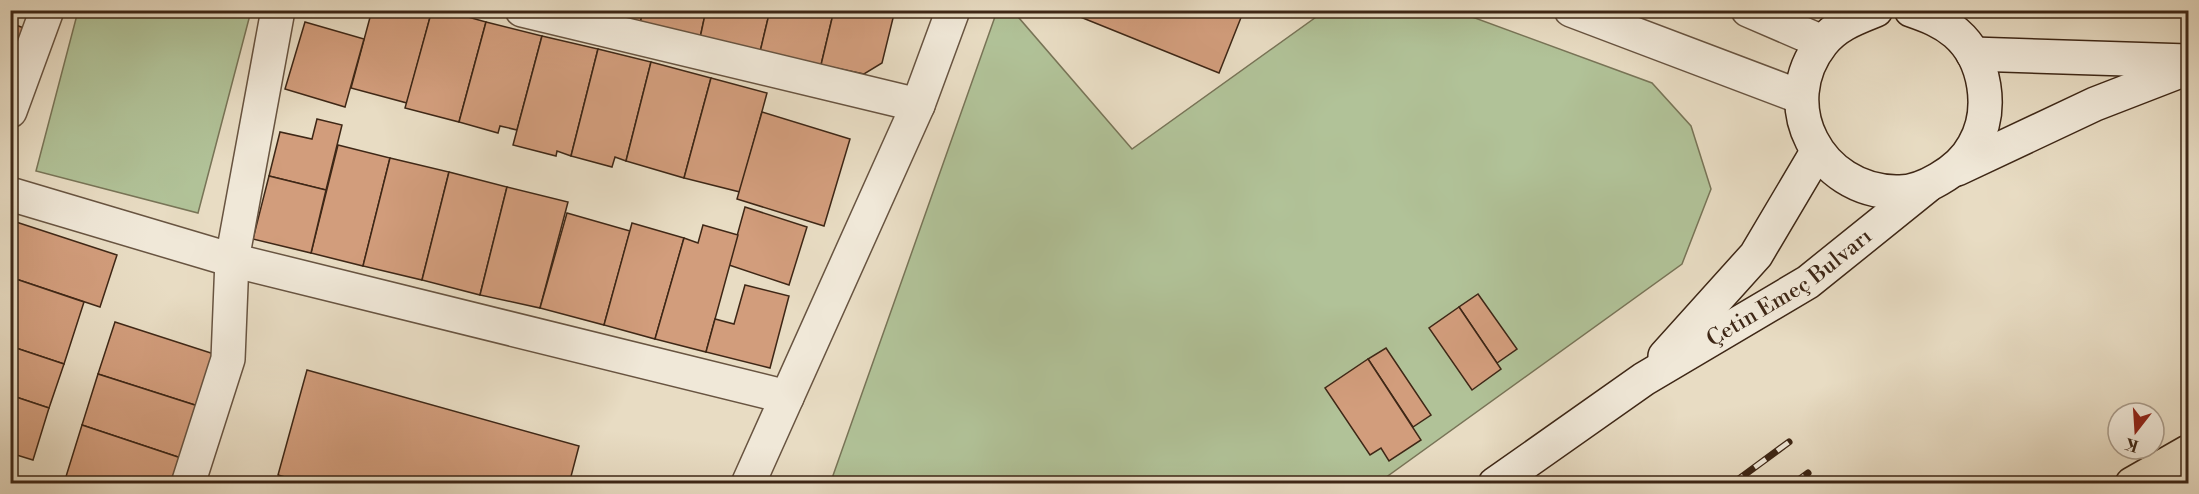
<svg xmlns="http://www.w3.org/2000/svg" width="2199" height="494" font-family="'Libre Bodoni',serif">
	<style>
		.green { fill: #b1c298; stroke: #787457; stroke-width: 1.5 }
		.building { fill: #d29d7c; stroke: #3e2716; stroke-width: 1.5 }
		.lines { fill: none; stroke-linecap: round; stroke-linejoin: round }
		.minor-casing { stroke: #685441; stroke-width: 36 }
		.tertiary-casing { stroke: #685441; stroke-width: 36 }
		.secondary-casing { stroke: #3e2716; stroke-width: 36 }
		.primary-casing { stroke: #3e2716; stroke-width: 36 }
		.minor { stroke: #f0e8d8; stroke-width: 33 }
		.tertiary { stroke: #f0e8d8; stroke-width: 33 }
		.secondary { stroke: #f0e8d8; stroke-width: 33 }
		.primary { stroke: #e8dcc3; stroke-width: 33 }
		.rail-casing { stroke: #3e2716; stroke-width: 7 }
		.rail { stroke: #f0e8d8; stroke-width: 4.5; stroke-dasharray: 14; stroke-linecap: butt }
		.labels { text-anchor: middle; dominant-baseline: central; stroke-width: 4.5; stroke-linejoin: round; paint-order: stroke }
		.street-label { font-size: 22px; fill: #3e2716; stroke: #f0e8d8 }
	</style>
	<rect width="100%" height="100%" fill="#e8dcc3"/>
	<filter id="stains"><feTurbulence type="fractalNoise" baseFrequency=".00333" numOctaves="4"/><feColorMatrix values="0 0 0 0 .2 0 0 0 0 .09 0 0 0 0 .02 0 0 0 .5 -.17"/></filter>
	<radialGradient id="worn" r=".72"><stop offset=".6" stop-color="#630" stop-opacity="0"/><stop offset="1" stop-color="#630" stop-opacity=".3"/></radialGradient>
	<g class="green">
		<path d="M 1326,10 L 1456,11 L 1652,83 L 1691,126 L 1711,189 L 1682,264 L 1378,483 L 830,484 L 997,11 L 1013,11 L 1132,149 Z"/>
		<path d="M 78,11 L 251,11 L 198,213 L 36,171 Z"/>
	</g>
	<g class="building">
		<path d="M 372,10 L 432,10 L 407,103 L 351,88 Z"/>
		<path d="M 432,10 L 443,10 L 486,22 L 459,122 L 405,108 Z"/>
		<path d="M 582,10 L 643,10 L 640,24 Z"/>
		<path d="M 643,10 L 706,10 L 700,38 L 640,24 Z"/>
		<path d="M 706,10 L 770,10 L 760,52 L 700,38 Z"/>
		<path d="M 770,10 L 834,10 L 821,65 L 760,52 Z"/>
		<path d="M 834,10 L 895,10 L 882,63 L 864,74 L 821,65 Z"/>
		<path d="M 1063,10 L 1244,10 L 1219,73 Z"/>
		<path d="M 305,22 L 364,39 L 345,107 L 285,89 Z"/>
		<path d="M 486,22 L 542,36 L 517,130 L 500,126 L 498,133 L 459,122 Z"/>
		<path d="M 10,23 L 24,28 L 10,65 Z"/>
		<path d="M 542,36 L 598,49 L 571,156 L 557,151 L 556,156 L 513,145 Z"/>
		<path d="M 598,49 L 651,62 L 626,161 L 615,157 L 612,167 L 571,156 Z"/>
		<path d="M 651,62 L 711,78 L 684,178 L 626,161 Z"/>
		<path d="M 711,78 L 767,93 L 740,192 L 684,178 Z"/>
		<path d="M 762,112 L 850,139 L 824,226 L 737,199 Z"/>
		<path d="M 317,119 L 342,125 L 326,190 L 269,176 L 280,132 L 312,139 Z"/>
		<path d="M 338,145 L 390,158 L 363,266 L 311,253 Z"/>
		<path d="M 390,158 L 449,172 L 422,280 L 363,266 Z"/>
		<path d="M 449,172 L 507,187 L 480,295 L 422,280 Z"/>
		<path d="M 269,176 L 326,190 L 311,253 L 253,239 Z"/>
		<path d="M 507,187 L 568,202 L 540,308 L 480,295 Z"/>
		<path d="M 745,207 L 807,227 L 789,285 L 729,265 Z"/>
		<path d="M 567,213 L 630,231 L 604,325 L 540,308 Z"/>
		<path d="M 10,220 L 117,255 L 100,307 L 10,277 Z"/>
		<path d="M 632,223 L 684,238 L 655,339 L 604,325 Z"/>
		<path d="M 703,225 L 738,235 L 706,352 L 655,339 L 684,238 L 698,243 Z"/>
		<path d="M 10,277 L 84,302 L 64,364 L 10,346 Z"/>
		<path d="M 745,285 L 789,296 L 770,368 L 706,352 L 715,319 L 734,324 Z"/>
		<path d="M 1478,294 L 1517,349 L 1497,363 L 1459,307 Z"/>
		<path d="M 1459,307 L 1501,369 L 1472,390 L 1429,328 Z"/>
		<path d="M 115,322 L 214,354 L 198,406 L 98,374 Z"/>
		<path d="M 10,346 L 64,364 L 49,408 L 10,395 Z"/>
		<path d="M 1386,348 L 1431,415 L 1413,427 L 1368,359 Z"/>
		<path d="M 1368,359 L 1421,440 L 1389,461 L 1381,448 L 1370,455 L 1325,388 Z"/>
		<path d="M 307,370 L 579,446 L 569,484 L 309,484 L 278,475 Z"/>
		<path d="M 98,374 L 198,406 L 181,458 L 82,425 Z"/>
		<path d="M 10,395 L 49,408 L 33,460 L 10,453 Z"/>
		<path d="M 82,425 L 181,458 L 172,484 L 64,483 Z"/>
		<path d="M 10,474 L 36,482 L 36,484 L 10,484 Z"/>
	</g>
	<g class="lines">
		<g class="minor-casing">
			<g id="minor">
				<path d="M 522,10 L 918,105"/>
				<path d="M 10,111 L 47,10"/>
				<path d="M 10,194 L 232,260 L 787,397"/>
				<path d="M 188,484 L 228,359 L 232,260 L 278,10"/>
			</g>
		</g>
		<g class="tertiary-casing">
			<g id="tertiary">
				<path d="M 1571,10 L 1801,97"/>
				<path d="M 1748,10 L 1822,42"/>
				<path d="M 748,484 L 918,105 L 953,10"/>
			</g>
		</g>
		<g class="secondary-casing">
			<g id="secondary">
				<path d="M 1876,10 C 1856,18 1836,25 1822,43 C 1773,105 1819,191 1896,192 C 1910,193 1927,186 1939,179 C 1953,171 1966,160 1974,145 C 1994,110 1986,59 1956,33 C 1942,21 1928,16 1911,10"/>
				<path d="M 1973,54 L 2188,61"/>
				<path d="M 1957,169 L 2095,104 L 2188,68"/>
				<path d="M 1665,356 L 1756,255 L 1817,152"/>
				<path id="s1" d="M 1495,484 L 1644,379 L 1808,282 L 1926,187"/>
			</g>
		</g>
		<g class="primary-casing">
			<path id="primary" d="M 2132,484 L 2188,452"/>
		</g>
		<use href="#minor" class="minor"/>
		<use href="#tertiary" class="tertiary"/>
		<use href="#secondary" class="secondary"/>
		<use href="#primary" class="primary"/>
		<g class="rail-casing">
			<g id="rail">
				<path d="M 1732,484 L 1789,442"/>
				<path d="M 1793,484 L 1808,473"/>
			</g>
		</g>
		<use href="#rail" class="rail"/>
	</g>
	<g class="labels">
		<g class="street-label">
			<text stroke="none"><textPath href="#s1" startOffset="354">Çetin Emeç Bulvarı</textPath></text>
		</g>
	</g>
	<rect width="2199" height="494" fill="none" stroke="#e8dcc3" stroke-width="36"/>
	<rect x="12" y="12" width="2175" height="470" fill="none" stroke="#3e2716" stroke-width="3"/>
	<rect x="18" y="18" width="2163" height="458" fill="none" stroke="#3e2716" stroke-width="1.5"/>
	<g transform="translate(2136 431) rotate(197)"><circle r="28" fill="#f0e8d8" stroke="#a99b8a" stroke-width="1.5"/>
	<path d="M0-4.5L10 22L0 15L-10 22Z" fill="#8f2418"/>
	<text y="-9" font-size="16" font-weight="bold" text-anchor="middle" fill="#3e2716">K</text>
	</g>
	<rect width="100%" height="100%" filter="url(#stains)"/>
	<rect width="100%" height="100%" fill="url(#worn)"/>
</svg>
